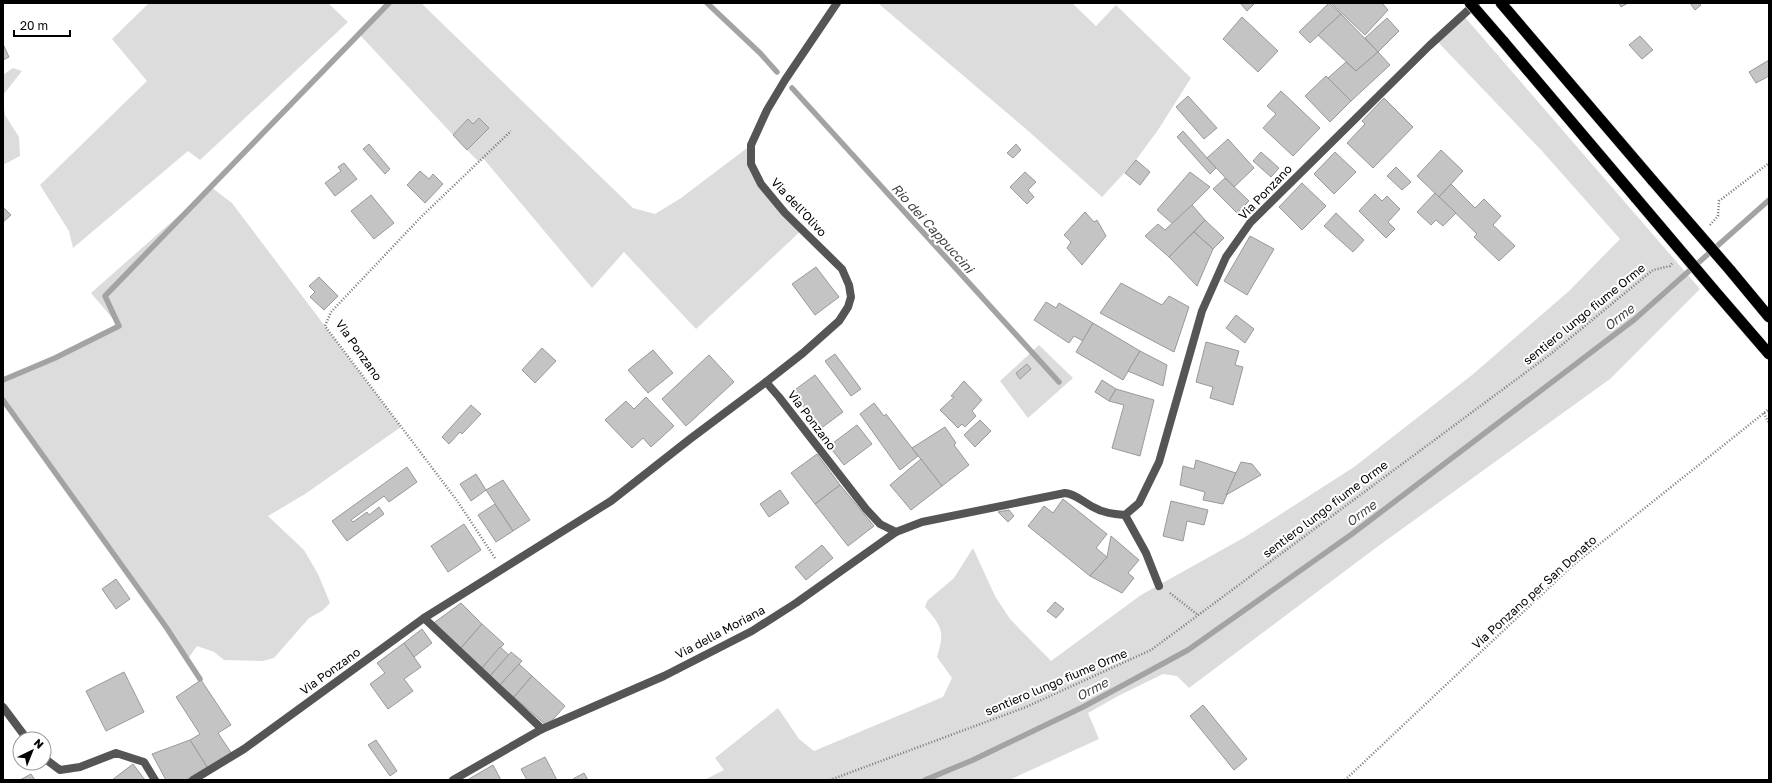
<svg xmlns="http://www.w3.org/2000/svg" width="1772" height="783" font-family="'Golos Text',sans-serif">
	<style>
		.green { fill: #dcdcdc }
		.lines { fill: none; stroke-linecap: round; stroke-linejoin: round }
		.stream { stroke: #a3a3a3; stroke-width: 5.5 }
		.building { fill: #c4c4c4; stroke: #999 }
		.trunk-casing { stroke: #dbdbdb; stroke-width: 12 }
		.path { stroke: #777; stroke-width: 2.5; stroke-dasharray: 1 2; stroke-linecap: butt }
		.minor { stroke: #555; stroke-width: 8 }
		.trunk { stroke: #000; stroke-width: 11 }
		.trunk-bridge-casing { stroke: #dbdbdb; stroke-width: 12; stroke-linecap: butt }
		.trunk-bridge { stroke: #000; stroke-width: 11 }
		.labels { text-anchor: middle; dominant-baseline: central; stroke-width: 4; stroke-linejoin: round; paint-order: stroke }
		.street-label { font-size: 12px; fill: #000; stroke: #fff }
		.water-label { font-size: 13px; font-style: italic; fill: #444; stroke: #fff }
	</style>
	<rect width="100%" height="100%" fill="#fff"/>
	<g class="green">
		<path d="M 149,3 L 328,3 L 348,22 L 200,160 L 188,151 L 73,248 L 69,231 L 40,185 L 147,81 L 112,39 Z"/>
		<path d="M 389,3 L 421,3 L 633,208 L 655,214 L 681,198 L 751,145 L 751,164 L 761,184 L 803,229 L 696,329 L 624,252 L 592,288 L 483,158 L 479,162 L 467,150 L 489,128 L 473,124 L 468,120 L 453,135 L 359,34 Z"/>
		<path d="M 880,3 L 1072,3 L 1096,26 L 1116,5 L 1191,78 L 1158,130 L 1136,160 L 1102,197 L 1026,129 L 879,4 Z"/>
		<path d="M 1463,15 L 1700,289 L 1610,379 L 1377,547 L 1189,688 L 1177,676 L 1163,674 L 1118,696 L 1088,713 L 1099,739 L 1009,780 L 704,780 L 724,770 L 715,758 L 778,708 L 799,739 L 814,751 L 943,697 L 952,678 L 937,657 C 945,631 942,627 925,607 L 927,601 L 954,578 L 973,548 L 995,596 L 1010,619 L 1051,661 L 1141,595 L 1245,537 L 1354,467 L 1472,375 L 1569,291 L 1620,239 L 1542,151 L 1436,40 Z"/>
		<path d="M 13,68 L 22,71 L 3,95 L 5,115 L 19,137 L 20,156 L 3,165 L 3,75 Z"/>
		<path d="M 211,187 L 232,203 L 401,427 L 305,494 L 268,516 L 304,550 L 318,574 L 330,603 L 322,611 L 309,618 L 274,658 L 263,661 L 224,660 L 214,652 L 197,646 L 187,660 L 3,400 L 3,380 L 55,358 L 119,326 L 91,293 Z"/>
		<path d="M 1039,345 L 1073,378 L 1028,418 L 1000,381 Z"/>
	</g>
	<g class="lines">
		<g class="stream">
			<path d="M 707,3 L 760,53 L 777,72"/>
			<path d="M 792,88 L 1059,382"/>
			<path d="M 3,380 L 55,358 L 119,326 L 105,296 L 389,3"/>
			<path d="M 3,400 L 166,627 L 200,679"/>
			<path d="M 925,780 L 973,760 L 1083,707 L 1188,650 L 1352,534 L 1635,319 L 1769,200"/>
		</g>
	</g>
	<g class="building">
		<path d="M 1240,3 L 1255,3 L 1247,11 Z"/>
		<path d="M 1329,3 L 1341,14 L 1310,43 L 1299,32 Z"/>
		<path d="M 1331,3 L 1382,3 L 1388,10 L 1365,35 Z"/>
		<path d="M 1619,3 L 1628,3 L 1621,7 Z"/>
		<path d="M 1690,3 L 1699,3 L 1701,5 L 1695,10 Z"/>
		<path d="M 1341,14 L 1378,52 L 1356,71 L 1318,35 Z"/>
		<path d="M 1242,17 L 1278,51 L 1258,72 L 1223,39 Z"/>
		<path d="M 1387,18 L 1399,31 L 1378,52 L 1365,38 Z"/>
		<path d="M 1640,36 L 1653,50 L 1642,59 L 1629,45 Z"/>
		<path d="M 3,44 L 9,57 L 3,60 Z"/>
		<path d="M 1378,52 L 1390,65 L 1351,101 L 1328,78 L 1346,62 L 1356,71 Z"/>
		<path d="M 1769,60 L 1769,76 L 1756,83 L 1749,72 Z"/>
		<path d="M 1326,76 L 1351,101 L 1330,122 L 1305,96 Z"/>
		<path d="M 1281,91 L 1320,128 L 1293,156 L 1263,128 L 1276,114 L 1267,106 Z"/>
		<path d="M 1188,96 L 1217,128 L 1204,139 L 1176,107 Z"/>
		<path d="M 1384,98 L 1413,127 L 1373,168 L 1347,143 L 1365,124 L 1362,121 Z"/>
		<path d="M 479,118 L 489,128 L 467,150 L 453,135 L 468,119 L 473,124 Z"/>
		<path d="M 1183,131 L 1216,168 L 1210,174 L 1177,137 Z"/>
		<path d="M 1228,139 L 1254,168 L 1234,187 L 1207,158 Z"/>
		<path d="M 369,144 L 390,169 L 385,174 L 363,149 Z"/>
		<path d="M 1016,144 L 1021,150 L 1013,158 L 1007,153 Z"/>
		<path d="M 1441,150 L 1463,171 L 1439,197 L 1417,176 Z"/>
		<path d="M 1261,152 L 1279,168 L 1271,177 L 1253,161 Z"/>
		<path d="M 1335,152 L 1356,172 L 1334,194 L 1314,174 Z"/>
		<path d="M 1136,160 L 1150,172 L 1140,185 L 1125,173 Z"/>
		<path d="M 344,163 L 357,179 L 335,196 L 325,183 L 341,171 L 338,167 Z"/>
		<path d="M 1396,167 L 1411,182 L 1402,190 L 1387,176 Z"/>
		<path d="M 420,171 L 429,179 L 433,174 L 443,184 L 425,203 L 407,185 Z"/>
		<path d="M 1025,172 L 1036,182 L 1028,190 L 1034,197 L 1027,204 L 1010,187 Z"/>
		<path d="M 1190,172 L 1210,187 L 1173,224 L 1157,210 Z"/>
		<path d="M 1225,178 L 1249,201 L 1237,213 L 1213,189 Z"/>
		<path d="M 1302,183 L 1326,206 L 1302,230 L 1279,207 Z"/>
		<path d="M 1451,184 L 1475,208 L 1484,199 L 1501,216 L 1493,225 L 1515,246 L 1499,261 L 1474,237 L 1477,234 L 1439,197 Z"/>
		<path d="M 1435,193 L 1456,213 L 1443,226 L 1436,220 L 1431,225 L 1417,212 Z"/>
		<path d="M 1375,194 L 1382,201 L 1387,196 L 1400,209 L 1388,222 L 1395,229 L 1386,238 L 1359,211 Z"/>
		<path d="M 371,195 L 394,223 L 374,239 L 351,211 Z"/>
		<path d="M 1192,205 L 1205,220 L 1169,257 L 1145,236 L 1158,224 L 1165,230 Z"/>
		<path d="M 3,207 L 11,215 L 3,222 Z"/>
		<path d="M 1085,212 L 1094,222 L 1097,220 L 1106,236 L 1082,265 L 1067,248 L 1071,242 L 1064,235 Z"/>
		<path d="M 1336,213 L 1364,240 L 1353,252 L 1324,226 Z"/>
		<path d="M 1205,220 L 1224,238 L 1213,249 L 1194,232 Z"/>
		<path d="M 1194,232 L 1213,249 L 1197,286 L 1169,257 Z"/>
		<path d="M 1250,236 L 1274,249 L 1247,295 L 1224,281 Z"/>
		<path d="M 816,267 L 839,297 L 815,315 L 792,284 Z"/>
		<path d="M 319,277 L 338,296 L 324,310 L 310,297 L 315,292 L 309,286 Z"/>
		<path d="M 1121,283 L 1162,305 L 1169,296 L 1189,307 L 1174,352 L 1100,313 Z"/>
		<path d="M 1046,302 L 1056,308 L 1059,303 L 1093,323 L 1083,341 L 1074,336 L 1069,343 L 1034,320 Z"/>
		<path d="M 1236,315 L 1254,329 L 1245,343 L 1226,328 Z"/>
		<path d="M 1093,323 L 1140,351 L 1123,380 L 1076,352 Z"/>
		<path d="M 1206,342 L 1239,351 L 1235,365 L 1243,367 L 1233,405 L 1210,398 L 1213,387 L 1196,382 Z"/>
		<path d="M 542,348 L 556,361 L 535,383 L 522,370 Z"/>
		<path d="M 653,350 L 673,373 L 648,393 L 628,370 Z"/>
		<path d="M 1140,351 L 1167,365 L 1163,386 L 1128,371 Z"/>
		<path d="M 835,354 L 861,389 L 851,396 L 825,361 Z"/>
		<path d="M 709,355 L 734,382 L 686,426 L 662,399 Z"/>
		<path d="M 1027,364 L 1031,369 L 1020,379 L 1016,373 Z"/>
		<path d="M 815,375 L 843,412 L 820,429 L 792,392 Z"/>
		<path d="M 1102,380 L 1116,389 L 1109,401 L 1095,392 Z"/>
		<path d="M 964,381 L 982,400 L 972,411 L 976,416 L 965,427 L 962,424 L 958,428 L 940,410 L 954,397 L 951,396 Z"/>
		<path d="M 1116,389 L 1154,400 L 1140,456 L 1112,448 L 1124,405 L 1109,401 Z"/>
		<path d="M 646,397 L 674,426 L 651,447 L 643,438 L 632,448 L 605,420 L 626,401 L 634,409 Z"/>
		<path d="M 874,403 L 884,416 L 886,414 L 918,456 L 900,470 L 860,414 Z"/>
		<path d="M 471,405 L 481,414 L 462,434 L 460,432 L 449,444 L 442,437 Z"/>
		<path d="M 980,420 L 991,431 L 975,447 L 964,435 Z"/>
		<path d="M 857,425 L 872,444 L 844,465 L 829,446 Z"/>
		<path d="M 945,427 L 956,443 L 954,445 L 969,465 L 942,486 L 912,448 Z"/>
		<path d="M 817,454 L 840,485 L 815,504 L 791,473 Z"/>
		<path d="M 921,459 L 942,486 L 911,510 L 890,485 Z"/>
		<path d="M 1196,460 L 1236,473 L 1223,504 L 1203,500 L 1205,492 L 1180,485 L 1183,466 L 1194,469 Z"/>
		<path d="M 1241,462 L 1252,464 L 1261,475 L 1226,495 Z"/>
		<path d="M 407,467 L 417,482 L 389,502 L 384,496 L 351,520 L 353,522 L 367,512 L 369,515 L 379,507 L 384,514 L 347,541 L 332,521 Z"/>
		<path d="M 476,474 L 486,490 L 471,501 L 460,484 Z"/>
		<path d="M 503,480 L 530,520 L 513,531 L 486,490 Z"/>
		<path d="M 840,485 L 874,526 L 848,546 L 815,504 Z"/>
		<path d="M 780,490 L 789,503 L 769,517 L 760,504 Z"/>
		<path d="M 1063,499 L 1107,534 L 1096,548 L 1107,557 L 1090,576 L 1028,526 L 1044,506 L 1053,513 Z"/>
		<path d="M 1171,501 L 1208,510 L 1204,525 L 1187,521 L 1183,541 L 1163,536 Z"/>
		<path d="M 495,504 L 513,531 L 496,542 L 478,515 Z"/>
		<path d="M 1009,510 L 1014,516 L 1008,522 L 998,512 Z"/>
		<path d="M 464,524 L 481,550 L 448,572 L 431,546 Z"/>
		<path d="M 1111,536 L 1139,560 L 1128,573 L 1134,578 L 1122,593 L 1090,576 L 1107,557 Z"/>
		<path d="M 822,545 L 833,558 L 806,580 L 795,567 Z"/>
		<path d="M 116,579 L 130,599 L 116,609 L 102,589 Z"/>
		<path d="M 1055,602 L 1064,609 L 1056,618 L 1047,611 Z"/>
		<path d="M 461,603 L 482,624 L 460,649 L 431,625 Z"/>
		<path d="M 482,624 L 504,644 L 481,669 L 460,649 Z"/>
		<path d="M 422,629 L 432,643 L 414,657 L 404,643 Z"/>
		<path d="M 404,643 L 421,667 L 404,679 L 413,691 L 388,709 L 370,684 L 385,673 L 377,663 Z"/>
		<path d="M 500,647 L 509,655 L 490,676 L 481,669 Z"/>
		<path d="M 511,652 L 522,661 L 500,685 L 490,676 Z"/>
		<path d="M 519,664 L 532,676 L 514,697 L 500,685 Z"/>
		<path d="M 124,672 L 144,712 L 106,731 L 86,691 Z"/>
		<path d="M 532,676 L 565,706 L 547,726 L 514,697 Z"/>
		<path d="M 201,680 L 231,725 L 218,733 L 232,754 L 209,770 L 190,740 L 200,734 L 176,697 Z"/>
		<path d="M 1203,705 L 1247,759 L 1234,770 L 1190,716 Z"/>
		<path d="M 190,740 L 209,770 L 185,780 L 166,780 L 152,754 Z"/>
		<path d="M 376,740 L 397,771 L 390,776 L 368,745 Z"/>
		<path d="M 545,757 L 557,780 L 527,780 L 521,769 Z"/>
		<path d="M 133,764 L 145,780 L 112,780 Z"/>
		<path d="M 493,765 L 501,780 L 470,780 L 469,779 Z"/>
		<path d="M 584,773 L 588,780 L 574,780 L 573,779 Z"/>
		<path d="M 31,774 L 35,780 L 20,780 Z"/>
	</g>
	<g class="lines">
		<g class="trunk-casing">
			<g id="trunk">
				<path d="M 1501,3 L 1653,181"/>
				<path d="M 1503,41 L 1636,198"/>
				<path d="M 1730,270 L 1769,317"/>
				<path d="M 1713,289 L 1769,354"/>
			</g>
		</g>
		<g class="path">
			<path d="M 1710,225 L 1718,216 L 1719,201 L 1769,163"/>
			<path d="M 1764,413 L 1769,424"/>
			<path d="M 495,558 L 458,502 L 325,326 L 331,312 L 421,217 L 511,131"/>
			<path d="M 1170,593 L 1198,615"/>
			<path d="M 830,780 L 1026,707 L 1151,650 L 1552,353 L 1653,270 L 1670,266 L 1673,262"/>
			<path d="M 1345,780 L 1572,566 L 1769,409"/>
		</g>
		<g class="minor">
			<path d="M 766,382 L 803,353 L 839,321 L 848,307 L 851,297 L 849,285 L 842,269 L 785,213 L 761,184 L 751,164 L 751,145 L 767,110 L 785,80 L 837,3"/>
			<path d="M 1159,586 L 1146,553 L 1125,515 L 1139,503 L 1159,462 L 1202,311 L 1226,257 L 1250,223 L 1429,46 L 1476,3"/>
			<path d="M 424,618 L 542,729"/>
			<path d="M 3,707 L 27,739"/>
			<path d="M 44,758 L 60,770 L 80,767 L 116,753 L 144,762 L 155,780"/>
			<path d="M 193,780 L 244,749 L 424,618 L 611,501 L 690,439 L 766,382 L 779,397 L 866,509 L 880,524 L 896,532 L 922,522 L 1065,493 C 1076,494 1083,502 1093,507 C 1103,513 1114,514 1125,515"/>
			<path d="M 453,780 L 542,729 L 664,676 L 752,631 L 796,603 L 896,532"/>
		</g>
		<use href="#trunk" class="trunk"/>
		<g class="trunk-bridge-casing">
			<g id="trunk-bridge">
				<path d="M 1470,3 L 1503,41"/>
				<path d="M 1653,181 L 1730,270"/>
				<path d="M 1636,198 L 1713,289"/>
			</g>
		</g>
		<use href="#trunk-bridge" class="trunk-bridge"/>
	</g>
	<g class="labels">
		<g class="street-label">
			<text transform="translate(1265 192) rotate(-46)">Via Ponzano</text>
			<text transform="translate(799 207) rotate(47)">Via dell'Olivo</text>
			<text transform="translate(1584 314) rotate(-39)">sentiero lungo fiume Orme</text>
			<text transform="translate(359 350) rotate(55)">Via Ponzano</text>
			<text transform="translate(812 420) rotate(53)">Via Ponzano</text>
			<text transform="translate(1325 509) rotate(-37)">sentiero lungo fiume Orme</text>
			<text transform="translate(1534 592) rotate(-42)">Via Ponzano per San Donato</text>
			<text transform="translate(720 632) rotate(-28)">Via della Moriana</text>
			<text transform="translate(330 671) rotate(-36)">Via Ponzano</text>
			<text transform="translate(1056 682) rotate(-23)">sentiero lungo fiume Orme</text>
		</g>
		<g class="water-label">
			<text transform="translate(933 228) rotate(48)">Rio dei Cappuccini</text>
			<text transform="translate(1619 317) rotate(-38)">Orme</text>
			<text transform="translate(1361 513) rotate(-37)">Orme</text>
			<text transform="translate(1092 689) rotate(-28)">Orme</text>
		</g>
	</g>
	<rect width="1772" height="783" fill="none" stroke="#000000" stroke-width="8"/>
	<g transform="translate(32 751) rotate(43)"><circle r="19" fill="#ffffff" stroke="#999999"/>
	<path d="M0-3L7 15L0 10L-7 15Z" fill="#000000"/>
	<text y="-6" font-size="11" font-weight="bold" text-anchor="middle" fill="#000000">N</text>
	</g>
	<path d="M14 30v6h56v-6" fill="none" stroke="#000000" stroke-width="2"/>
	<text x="20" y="30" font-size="12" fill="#000000" stroke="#ffffff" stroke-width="3" paint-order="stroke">20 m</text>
</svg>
